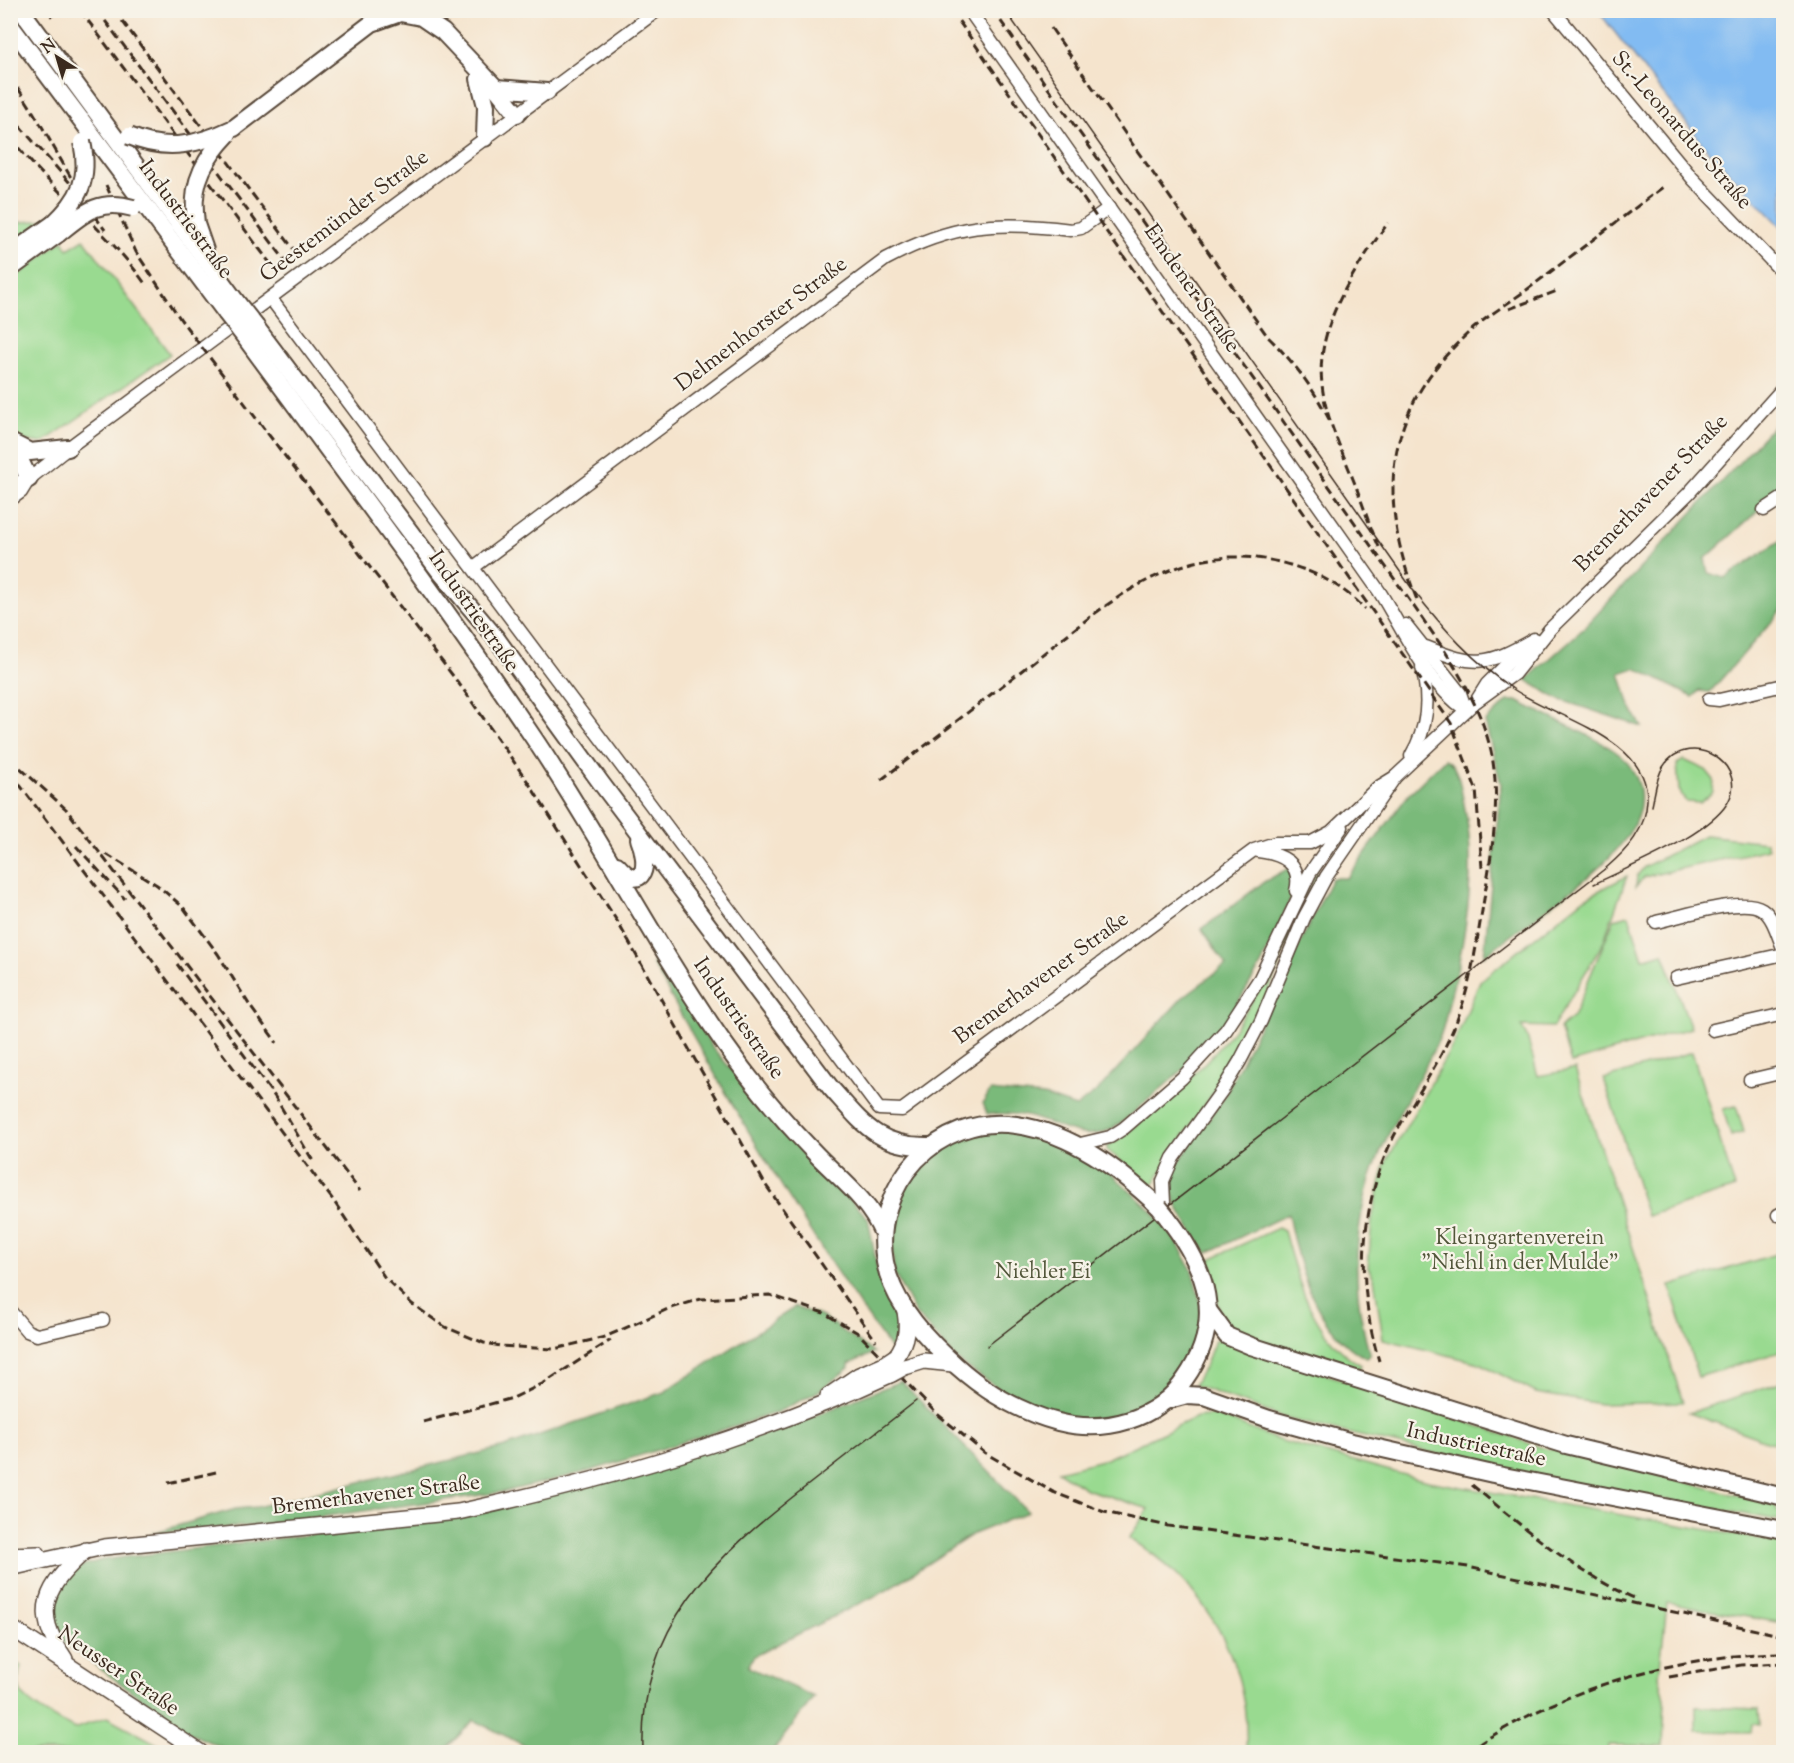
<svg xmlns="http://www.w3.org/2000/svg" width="1794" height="1763" font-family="'Sorts Mill Goudy',serif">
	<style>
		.green { fill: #99da90; stroke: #6a8257; stroke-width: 1.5 }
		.forest { fill: #7aba7a; stroke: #5a724c; stroke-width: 1.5 }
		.water { fill: #82bbf2; stroke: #5e7288; stroke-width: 1.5 }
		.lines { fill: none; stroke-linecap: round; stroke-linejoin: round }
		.minor-casing { stroke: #574638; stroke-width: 15 }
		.major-casing { stroke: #574638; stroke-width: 18 }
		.highway-casing { stroke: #574638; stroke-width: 20 }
		.minor { stroke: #fff; stroke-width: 12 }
		.major { stroke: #fff; stroke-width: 15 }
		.highway { stroke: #fff; stroke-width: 16 }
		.tram { stroke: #3b2a1e; stroke-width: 1.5 }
		.rail { stroke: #3b2a1e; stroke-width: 3; stroke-dasharray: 9 4.5; stroke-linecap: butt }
		.major-bridge-casing { stroke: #574638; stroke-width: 18; stroke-linecap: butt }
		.highway-bridge-casing { stroke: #574638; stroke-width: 20; stroke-linecap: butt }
		.major-bridge { stroke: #fff; stroke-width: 15 }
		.highway-bridge { stroke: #fff; stroke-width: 16 }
		.labels { text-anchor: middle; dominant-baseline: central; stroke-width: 4.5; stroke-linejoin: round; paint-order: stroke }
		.street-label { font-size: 22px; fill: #3b2a1e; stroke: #f7f3e8 }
		.park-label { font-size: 22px; fill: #52563a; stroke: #f7f3e8 }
	</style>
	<rect width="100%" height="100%" fill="#f7f3e8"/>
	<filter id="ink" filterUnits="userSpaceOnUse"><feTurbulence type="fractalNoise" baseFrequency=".0167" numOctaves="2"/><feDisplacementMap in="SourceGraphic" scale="12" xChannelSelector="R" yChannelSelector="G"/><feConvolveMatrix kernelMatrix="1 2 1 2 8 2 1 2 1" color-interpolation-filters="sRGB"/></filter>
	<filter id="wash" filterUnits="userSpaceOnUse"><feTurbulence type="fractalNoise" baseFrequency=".008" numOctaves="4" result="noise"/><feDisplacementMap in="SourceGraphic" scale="24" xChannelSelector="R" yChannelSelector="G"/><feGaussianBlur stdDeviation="1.35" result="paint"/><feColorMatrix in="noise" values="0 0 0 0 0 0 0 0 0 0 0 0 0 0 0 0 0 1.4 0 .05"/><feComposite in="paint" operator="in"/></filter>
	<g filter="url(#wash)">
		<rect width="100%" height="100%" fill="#f5e4cd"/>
		<g class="green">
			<path d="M 47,220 L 11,246 L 11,223 Z"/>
			<path d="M 84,239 L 170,354 L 42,443 L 20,440 L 11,427 L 11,281 L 63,240 L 68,249 Z"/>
			<path d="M 1684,760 L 1706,770 L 1714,780 L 1713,792 L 1700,803 L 1686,802 L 1679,790 L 1677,764 Z"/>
			<path d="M 1705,835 L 1766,842 L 1768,849 L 1644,877 L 1636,886 L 1637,876 L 1644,867 Z"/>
			<path d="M 1316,873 L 1319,874 C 1291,922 1278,975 1254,1025 C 1227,1081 1184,1128 1155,1183 L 1150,1184 L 1107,1150 L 1107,1146 L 1118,1140 C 1156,1109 1195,1077 1226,1039 C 1265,990 1289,929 1316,873 Z"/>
			<path d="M 1627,876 L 1603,943 L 1553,1027 L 1521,1026 L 1527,1036 L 1538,1076 L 1575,1069 L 1683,1402 L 1601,1404 L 1536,1393 L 1479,1363 L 1383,1339 L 1374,1278 L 1368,1268 L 1372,1218 L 1385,1164 L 1455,1041 L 1480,981 L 1585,898 Z"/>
			<path d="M 1629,915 L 1643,959 L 1663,953 L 1691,1028 L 1571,1063 L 1560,1028 L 1573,1017 L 1614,919 Z"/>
			<path d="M 1692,1052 L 1735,1188 L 1647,1216 L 1604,1079 Z"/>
			<path d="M 1736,1106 L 1744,1132 L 1731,1136 L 1723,1109 Z"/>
			<path d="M 1278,1228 L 1284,1231 C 1297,1280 1313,1338 1361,1365 L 1358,1371 L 1236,1335 L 1220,1313 L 1210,1259 Z"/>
			<path d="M 1783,1252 L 1783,1351 L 1698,1377 L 1670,1286 Z"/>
			<path d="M 1219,1338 L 1549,1450 L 1553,1448 L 1775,1505 L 1777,1511 L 1783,1513 L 1783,1521 L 1523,1474 L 1288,1419 L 1194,1385 L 1206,1364 L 1215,1340 Z"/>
			<path d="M 1783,1381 L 1783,1447 L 1689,1413 Z"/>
			<path d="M 1216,1415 L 1278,1440 L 1427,1481 L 1783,1543 L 1783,1623 L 1667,1603 L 1659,1676 L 1665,1699 L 1663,1746 L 1609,1745 L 1608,1752 L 1246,1752 C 1251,1662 1206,1585 1129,1538 L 1149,1509 L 1086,1489 L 1058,1471 L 1106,1459 L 1197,1417 Z"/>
			<path d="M 11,1659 L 21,1666 C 19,1674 17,1682 20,1690 C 25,1704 61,1722 75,1729 L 107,1717 L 172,1752 L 11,1752 Z"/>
			<path d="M 1696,1707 L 1759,1709 L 1760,1725 L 1752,1724 L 1751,1732 L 1696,1731 Z"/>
		</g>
		<g class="forest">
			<path d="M 1783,416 L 1783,488 L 1705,559 L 1708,573 L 1725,578 L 1783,539 L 1783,609 L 1710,692 L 1699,691 L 1693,697 L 1635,668 L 1620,673 L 1630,706 L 1642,727 L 1558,699 L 1526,680 L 1583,629 Z"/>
			<path d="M 1508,701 L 1517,701 C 1542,715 1609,741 1625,760 C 1675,818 1592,875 1550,906 C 1528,923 1506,939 1484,956 L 1501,784 L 1485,722 Z"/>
			<path d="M 1445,759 C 1459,765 1461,790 1464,804 C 1478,867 1466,940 1449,1002 C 1446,1015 1444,1029 1438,1041 C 1414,1092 1380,1138 1366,1193 C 1352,1248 1354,1301 1370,1355 L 1366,1358 C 1315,1331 1298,1267 1288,1214 L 1207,1253 C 1197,1239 1178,1213 1172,1193 C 1170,1184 1175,1176 1173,1170 L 1224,1097 L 1332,878 L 1347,878 L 1409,794 Z"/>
			<path d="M 1291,867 L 1294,891 L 1261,965 L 1230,1016 L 1184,1069 L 1120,1124 C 1085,1147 1064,1126 1030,1117 C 1016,1113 1001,1113 987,1114 L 983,1103 L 990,1091 L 1044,1096 L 1076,1107 L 1099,1089 L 1183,997 L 1226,965 L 1202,929 L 1264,882 Z"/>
			<path d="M 659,961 L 713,1048 L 773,1118 L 868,1218 L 879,1278 L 899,1321 L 900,1333 L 892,1351 C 802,1227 726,1096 652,963 Z"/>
			<path d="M 998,1129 L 1040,1135 L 1103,1166 L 1152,1211 L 1177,1242 L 1192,1270 L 1203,1311 L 1198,1343 L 1169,1390 L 1126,1416 L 1074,1421 L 1013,1398 L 958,1361 L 915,1313 L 894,1273 L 890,1226 L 908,1177 L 947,1142 Z"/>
			<path d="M 795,1307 L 823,1317 L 874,1353 L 849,1364 L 849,1368 L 819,1391 L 776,1413 L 590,1471 L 503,1492 L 261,1525 L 152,1533 L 236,1509 L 257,1507 L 505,1447 L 664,1392 Z"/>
			<path d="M 901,1381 L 1028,1512 L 973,1534 L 887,1590 L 754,1656 L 748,1667 L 814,1697 L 772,1752 L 537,1752 L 474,1720 L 443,1752 L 233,1752 L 191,1734 L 60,1640 L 52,1614 L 61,1583 L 84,1565 L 102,1560 L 421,1521 L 722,1446 L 786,1427 Z"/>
		</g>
		<path class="water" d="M 1598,11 L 1783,11 L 1783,228 L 1709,152 Z"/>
	</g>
	<g filter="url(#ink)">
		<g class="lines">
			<g class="minor-casing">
				<g id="minor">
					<path d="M 969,10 L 1379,591 C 1404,631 1426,683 1466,710"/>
					<path d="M 1553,10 L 1693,179 L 1784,274"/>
					<path d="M 271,299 L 879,1109 L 902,1110 L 1254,850 L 1275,843 L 1310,843 L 1331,832 L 1377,788 L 1395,777"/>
					<path d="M 10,485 L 29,479"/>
					<path d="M 10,500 L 21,492 L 29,479 L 68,448 L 658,10"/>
					<path d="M 1764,510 L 1784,497"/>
					<path d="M 474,567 L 886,259 C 952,224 997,220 1071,230 L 1081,228 L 1109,208"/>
					<path d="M 1406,625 L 1460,693 L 1466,710"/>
					<path d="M 1426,647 C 1475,667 1487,666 1534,639"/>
					<path d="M 1709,699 L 1719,700 L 1784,685"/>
					<path d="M 1477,700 L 1487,684 L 1524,647"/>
					<path d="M 1411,756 C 1428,727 1430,700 1422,667"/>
					<path d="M 1258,851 C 1282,854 1303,863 1296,891"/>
					<path d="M 1656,922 C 1679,917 1743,896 1762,909 C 1774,917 1778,937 1784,950"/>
					<path d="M 1676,978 L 1784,954"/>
					<path d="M 1713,1030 L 1784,1014"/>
					<path d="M 1750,1080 L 1784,1072"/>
					<path d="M 1076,1145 L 1110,1137 L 1124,1128 L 1182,1078 L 1226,1030 L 1260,978 L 1310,873 L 1342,827"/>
					<path d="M 1164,1203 L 1163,1181 L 1173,1158 L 1223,1089 L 1240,1061 L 1261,1021 L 1304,918 L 1326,877 L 1395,777 L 1474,703 L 1514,674 L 1550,629 L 1688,494 L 1784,387"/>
					<path d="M 1778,1215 L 1784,1212"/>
					<path d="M 10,1311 L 27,1331 L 37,1335 L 103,1320"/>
				</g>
			</g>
			<g class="major-casing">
				<g id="major">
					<path d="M 896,1356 C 908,1340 908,1325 904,1306"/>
					<path d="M 905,1367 L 924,1361 L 953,1364"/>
					<path d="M 828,1396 L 859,1375 L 884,1364"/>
					<path d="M 10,1555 L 38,1554"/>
					<path d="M 10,1568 L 104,1547 L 458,1512 C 606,1480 754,1438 892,1374"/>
					<path d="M 10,1627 L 200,1752"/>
					<path d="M 65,1659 C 31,1609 46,1587 86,1550"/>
				</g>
			</g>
			<g class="highway-casing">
				<g id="highway">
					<path d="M 21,10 L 238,304"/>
					<path d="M 10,25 L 226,313"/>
					<path d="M 479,79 L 486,106 L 485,138"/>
					<path d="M 496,88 L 547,92"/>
					<path d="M 234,128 L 372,23 L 400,13 L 421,17 L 443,32 L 496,88 L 517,114"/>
					<path d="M 195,213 L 196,224 L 205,250"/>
					<path d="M 10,254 L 53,224"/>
					<path d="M 10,269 L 58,234"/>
					<path d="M 256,327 L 438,569 L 496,638 L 601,783 L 830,1087 C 863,1124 878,1148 931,1146"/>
					<path d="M 244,336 C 342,469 441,600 533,737 C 599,835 653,941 721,1039 C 748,1078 779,1116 812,1150 C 838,1178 868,1198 883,1234"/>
					<path d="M 10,442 L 30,452 L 68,448"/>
					<path d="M 12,443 L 29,479"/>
					<path d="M 617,865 C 644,896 650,864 639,839"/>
					<path d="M 1159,1207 C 1119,1169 1072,1133 1016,1125 C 938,1113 871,1186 885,1262 C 892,1299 920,1332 947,1357 C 978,1387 1016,1411 1058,1422 C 1105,1434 1157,1420 1185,1379 C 1226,1321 1207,1268 1167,1217"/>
					<path d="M 1208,1310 L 1227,1336 L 1251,1346 L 1566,1445 L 1784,1497"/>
					<path d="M 1165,1401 L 1187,1395 L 1204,1396 L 1269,1419 L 1352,1442 L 1493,1474 L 1784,1530"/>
				</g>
			</g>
			<use href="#minor" class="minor"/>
			<use href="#major" class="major"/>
			<use href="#highway" class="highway"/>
			<g class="tram">
				<path d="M 1594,884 C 1631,866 1699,839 1724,808 C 1756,767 1690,726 1663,767 C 1656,778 1655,793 1652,806"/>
				<path d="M 987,1346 L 1606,868 C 1628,849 1646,830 1647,800 C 1649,739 1556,718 1513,689 C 1473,662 1443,628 1413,590 L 1005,10"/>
				<path d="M 643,1752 C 639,1624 715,1557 808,1485 C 844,1457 880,1429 916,1401"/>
			</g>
			<g class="rail">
				<path d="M 50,10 L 52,17"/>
				<path d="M 80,10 L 276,271"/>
				<path d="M 97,10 L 287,263"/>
				<path d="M 114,10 L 298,255"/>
				<path d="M 951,10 L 1451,723 L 1476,789 L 1482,868"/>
				<path d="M 993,10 L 1441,645 C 1463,679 1484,716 1492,756 C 1501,805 1491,857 1483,905 C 1476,946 1471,986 1455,1025 C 1439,1064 1414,1099 1394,1136 C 1358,1208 1357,1286 1379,1361"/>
				<path d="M 1051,28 L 1268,337 C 1295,363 1313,388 1330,421"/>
				<path d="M 10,77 C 46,126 69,182 105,230"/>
				<path d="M 10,115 L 70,183"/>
				<path d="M 10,137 C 51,191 108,230 146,285"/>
				<path d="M 106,185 L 136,252 L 181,320 L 463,689 L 528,782 L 617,921 L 765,1184 L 876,1341"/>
				<path d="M 1509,309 L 1557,291"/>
				<path d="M 1379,547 C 1369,525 1362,501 1353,479 C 1341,448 1325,417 1322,384 C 1315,326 1356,267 1388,223"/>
				<path d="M 1417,600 C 1378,501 1382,415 1463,338 C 1483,318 1509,303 1532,286 C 1575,253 1619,220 1663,187"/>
				<path d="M 10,759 L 66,809 L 360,1191"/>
				<path d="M 10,772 L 333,1200 L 385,1278 L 412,1304 L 445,1327 L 484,1343 L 500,1346 L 554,1349 L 605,1337 L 668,1309 L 701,1299 L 770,1295 L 824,1313 L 858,1333 L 936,1413 L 985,1453 L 1053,1492 L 1104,1512 L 1168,1526 L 1468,1567 L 1784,1636"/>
				<path d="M 881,780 C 929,743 977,705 1025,668 C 1101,609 1175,537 1279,562 C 1312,570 1341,584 1365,609"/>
				<path d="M 76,846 L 125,899"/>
				<path d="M 106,854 L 157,885 L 183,907 L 218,954 L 250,1006 L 277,1043"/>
				<path d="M 177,964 L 275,1097 L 313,1161"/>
				<path d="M 423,1422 L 513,1398 L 544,1383 L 611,1340"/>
				<path d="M 168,1483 L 216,1472"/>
				<path d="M 1472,1485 C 1523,1527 1573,1571 1634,1598"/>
				<path d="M 1669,1677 L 1741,1665 L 1784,1663"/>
				<path d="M 1467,1752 C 1559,1689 1672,1655 1784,1653"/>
			</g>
			<g class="major-bridge-casing">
				<g id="major-bridge">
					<path d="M 884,1364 L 896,1356"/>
					<path d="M 892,1374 L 905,1367"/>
				</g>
			</g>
			<g class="highway-bridge-casing">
				<g id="highway-bridge">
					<path d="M 129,136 C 167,152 198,145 234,128"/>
					<path d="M 195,213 C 192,181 206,157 228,134"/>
					<path d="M 53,224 C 80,199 90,178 82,142"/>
					<path d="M 58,234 C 84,213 99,198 133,208"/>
					<path d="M 238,304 L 256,327"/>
					<path d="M 226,313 L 244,336"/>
					<path d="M 1159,1207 L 1167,1217"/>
				</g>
			</g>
			<use href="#major-bridge" class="major-bridge"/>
			<use href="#highway-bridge" class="highway-bridge"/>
		</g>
	</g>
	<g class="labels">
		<g class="street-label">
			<text transform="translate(1681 131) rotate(49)">St.-Leonardus-Straße</text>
			<text transform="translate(345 217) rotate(-37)">Geestemünder Straße</text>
			<text transform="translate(185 220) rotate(53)">Industriestraße</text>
			<text transform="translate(1191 289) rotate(55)">Emdener Straße</text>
			<text transform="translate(762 325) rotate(-37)">Delmenhorster Straße</text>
			<text transform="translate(1652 494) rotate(-46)">Bremerhavener Straße</text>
			<text transform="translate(473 612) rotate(55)">Industriestraße</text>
			<text transform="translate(1042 979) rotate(-36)">Bremerhavener Straße</text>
			<text transform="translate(738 1019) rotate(55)">Industriestraße</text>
			<text transform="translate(1476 1446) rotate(12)">Industriestraße</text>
			<text transform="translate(376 1496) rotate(-7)">Bremerhavener Straße</text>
			<text transform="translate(118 1672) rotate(34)">Neusser Straße</text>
		</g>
		<g class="park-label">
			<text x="1520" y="1239">Kleingartenverein<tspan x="1520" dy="25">"Niehl in der Mulde"</tspan></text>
			<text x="1043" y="1273">Niehler Ei</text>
		</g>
	</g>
	<rect width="1794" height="1763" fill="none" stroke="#f7f3e8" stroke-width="36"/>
	<g transform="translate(57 57) rotate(323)" stroke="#f7f3e8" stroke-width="4.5" paint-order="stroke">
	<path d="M0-4.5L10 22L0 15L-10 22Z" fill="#3b2a1e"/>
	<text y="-9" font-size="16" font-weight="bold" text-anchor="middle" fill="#3b2a1e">N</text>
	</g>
</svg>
